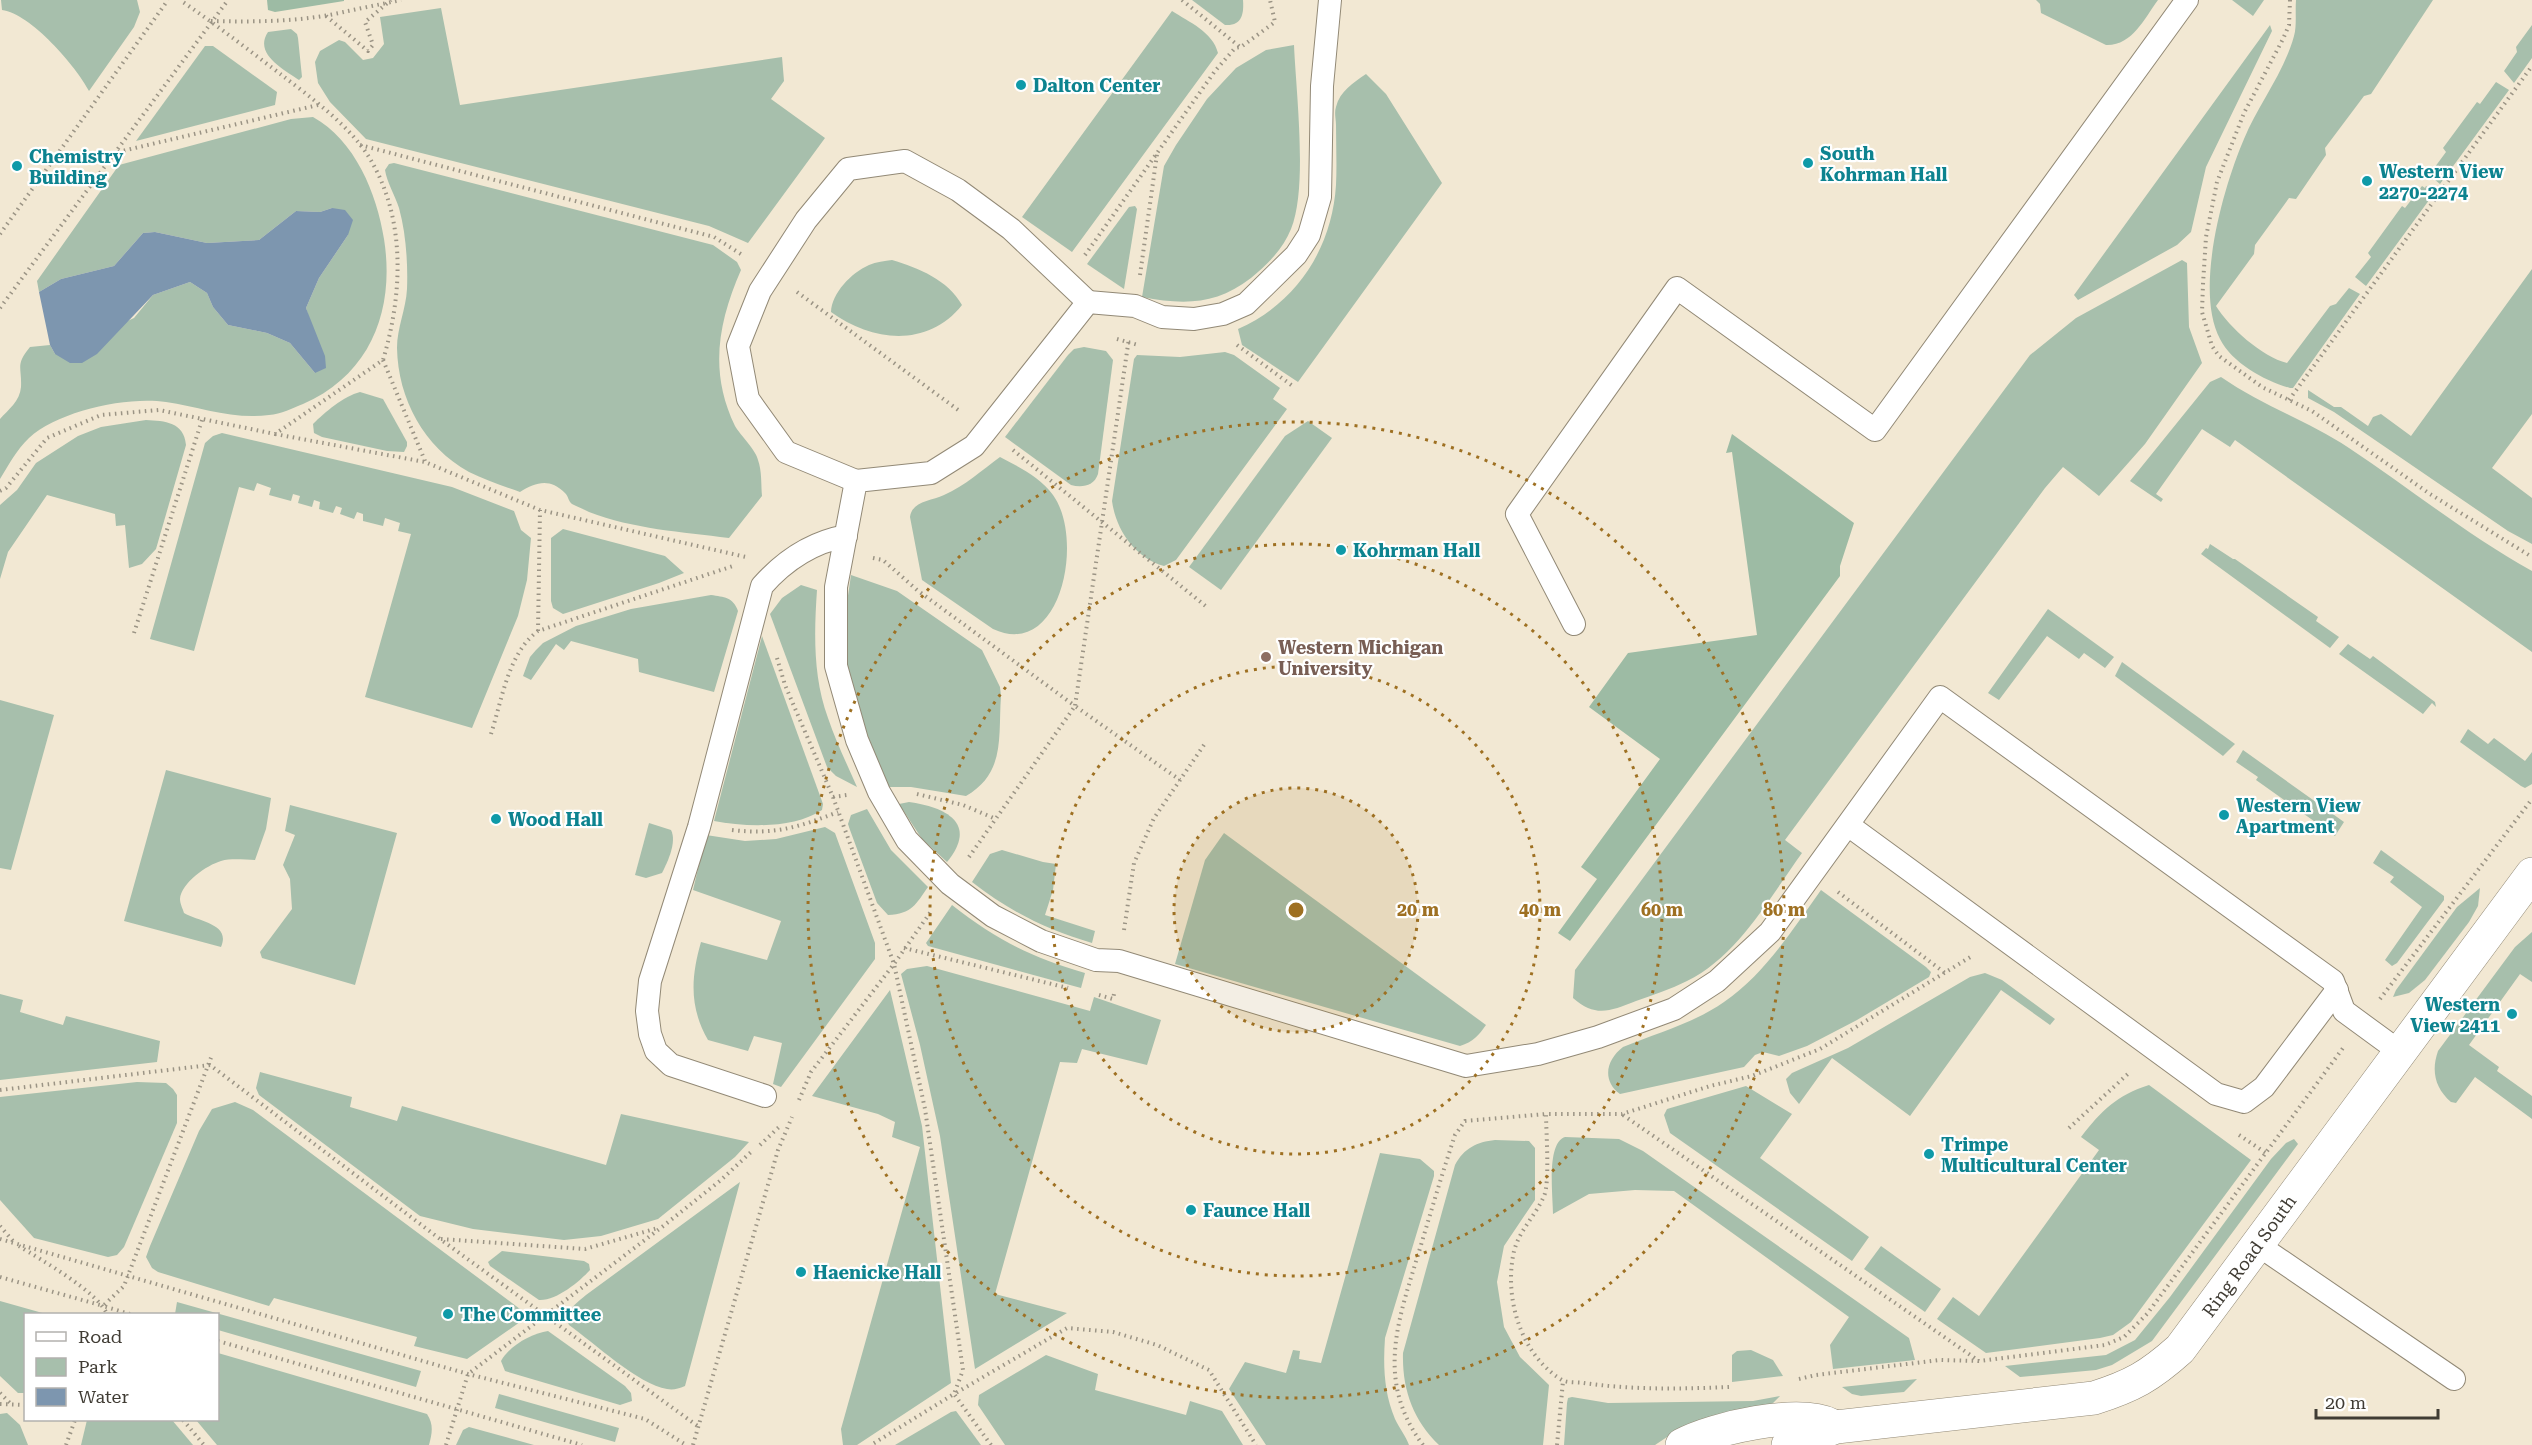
<svg xmlns="http://www.w3.org/2000/svg" width="2532" height="1445" font-family="'Roboto Serif',serif">
	<style>
		.green { fill: #a7bfac }
		.forest { fill: #9dbba4 }
		.water { fill: #7d96af }
		.lines { fill: none; stroke-linecap: round; stroke-linejoin: round }
		.service-casing { stroke: #928976; stroke-width: 24 }
		.minor-casing { stroke: #928976; stroke-width: 34 }
		.path { stroke: #9b9485; stroke-width: 4; stroke-dasharray: 1.5 4.5; stroke-linecap: butt }
		.service { stroke: #fff; stroke-width: 22 }
		.minor { stroke: #fff; stroke-width: 33 }
		.path-bridge { stroke: #9b9485; stroke-width: 4; stroke-dasharray: 1.5 4.5; stroke-linecap: butt }
		.ring { fill: none; stroke: #9e7022; stroke-width: 3; stroke-dasharray: 3 6 }
		.culture-dot { fill: #0f9aa8; stroke: #fff; stroke-width: 2 }
		.education-dot { fill: #8d6e63; stroke: #fff; stroke-width: 2 }
		.labels { text-anchor: middle; dominant-baseline: central; stroke-width: 4.5; stroke-linejoin: round; paint-order: stroke }
		.culture-label { font-size: 18px; font-weight: bold; fill: #0d838f; stroke: #fff; text-anchor: start }
		.education-label { font-size: 18px; font-weight: bold; fill: #785e54; stroke: #fff; text-anchor: start }
		.street-label { font-size: 18px; fill: #403c34; stroke: #fff }
		.centre { fill: #9e7022; stroke: #fff; stroke-width: 3 }
		.ring-label { font-size: 18px; text-anchor: middle; font-weight: bold; fill: #9e7022; stroke: #fff; stroke-width: 4.5; stroke-linejoin: round; paint-order: stroke }
	</style>
	<rect width="100%" height="100%" fill="#f2e8d3"/>
	<g class="green">
		<path d="M 1,0 L 137,0 L 140,12 L 134,27 L 89,91 C 76,66 31,14 2,10 Z"/>
		<path d="M 1192,0 L 1243,0 C 1244,14 1242,26 1225,25 Z"/>
		<path d="M 2036,0 L 2158,0 C 2144,19 2132,46 2106,45 L 2041,13 L 2040,4 Z"/>
		<path d="M 2232,0 L 2264,0 L 2253,16 Z"/>
		<path d="M 2296,0 L 2433,0 L 2371,94 L 2364,96 L 2325,148 L 2326,155 L 2296,199 L 2289,198 L 2255,245 L 2254,254 L 2216,306 C 2229,327 2262,357 2287,363 L 2330,306 L 2336,304 L 2349,288 L 2360,294 L 2293,388 L 2290,388 C 2265,381 2232,363 2220,339 C 2194,290 2223,188 2244,139 C 2258,105 2284,73 2294,36 C 2297,25 2295,12 2296,0 Z"/>
		<path d="M 441,8 L 460,105 L 782,57 L 784,81 L 771,99 L 825,138 L 748,243 L 709,226 L 366,139 L 330,102 L 318,83 L 315,62 L 320,51 L 339,40 L 345,42 L 363,60 L 373,58 L 384,44 L 380,17 Z"/>
		<path d="M 1172,11 C 1189,22 1213,32 1218,53 L 1072,252 L 1022,217 Z"/>
		<path d="M 2270,25 L 2272,31 L 2206,167 L 2191,232 L 2177,245 L 2078,300 L 2074,295 Z"/>
		<path d="M 2532,25 L 2532,58 L 2514,83 L 2504,71 L 2517,52 L 2516,47 Z"/>
		<path d="M 291,29 L 297,34 L 298,38 L 302,77 L 299,80 C 285,70 253,54 268,32 Z"/>
		<path d="M 1294,45 C 1296,92 1308,188 1291,229 C 1283,249 1268,264 1251,278 C 1216,305 1184,305 1142,297 L 1164,166 L 1176,145 L 1207,99 L 1236,68 L 1266,50 Z"/>
		<path d="M 205,46 L 213,46 L 277,92 L 275,105 L 136,141 Z"/>
		<path d="M 1366,74 L 1386,94 L 1442,183 L 1298,382 L 1242,345 L 1238,329 C 1297,303 1332,248 1336,185 C 1337,165 1336,145 1336,125 C 1336,119 1334,113 1336,107 C 1340,91 1353,83 1366,74 Z"/>
		<path d="M 2496,82 L 2509,90 L 2440,184 L 2429,175 L 2446,152 L 2443,148 L 2477,102 L 2480,104 Z"/>
		<path d="M 313,117 C 355,140 377,194 384,239 C 395,308 372,374 303,404 C 293,408 281,414 269,415 C 234,420 200,407 166,402 C 127,396 58,411 29,438 C 17,449 8,466 0,479 L 0,419 C 8,410 20,401 21,387 C 22,367 15,365 30,347 L 50,345 L 55,354 L 134,318 L 153,295 L 190,282 L 207,293 L 213,307 L 228,325 L 267,333 L 290,343 L 315,373 L 312,327 L 306,308 L 319,278 L 348,235 L 332,208 L 320,212 L 296,211 L 259,240 L 207,243 L 155,232 L 143,233 L 114,266 L 61,279 L 39,292 L 37,281 L 119,165 L 291,119 Z"/>
		<path d="M 394,163 L 713,245 L 737,262 L 741,270 C 718,323 709,372 735,426 C 741,436 756,450 758,460 C 762,471 761,485 762,496 L 729,538 C 682,532 633,529 589,512 C 584,509 577,507 572,504 C 568,501 569,497 565,493 C 550,478 536,482 520,492 C 503,486 485,480 469,472 C 424,447 398,399 397,348 C 397,328 406,309 407,289 C 408,264 406,233 399,208 C 395,195 387,183 385,170 L 389,164 Z"/>
		<path d="M 2422,186 L 2425,188 L 2426,186 L 2435,192 L 2366,286 L 2355,277 L 2371,257 L 2368,253 L 2402,206 L 2405,208 Z"/>
		<path d="M 1135,206 L 1137,209 L 1124,289 L 1087,264 L 1129,207 Z"/>
		<path d="M 892,260 C 919,268 948,280 962,305 C 928,348 872,342 831,312 C 832,293 851,273 869,265 C 876,262 885,261 892,260 Z"/>
		<path d="M 2182,260 L 2187,263 L 2189,327 L 2202,363 L 2145,444 L 2099,496 L 2063,467 L 2045,488 L 1785,840 L 1802,853 C 1770,897 1738,956 1687,981 C 1671,989 1653,995 1636,1001 C 1610,1011 1596,1018 1573,998 L 1575,970 L 2030,355 L 2076,318 Z"/>
		<path d="M 2532,269 L 2532,414 L 2492,468 L 2532,498 L 2532,544 L 2508,531 L 2334,412 L 2308,398 L 2308,390 L 2334,407 L 2341,407 L 2368,426 L 2373,417 L 2381,414 L 2411,436 Z"/>
		<path d="M 1084,347 L 1106,351 L 1113,360 L 1098,474 C 1094,486 1082,488 1071,485 L 1005,437 L 1068,355 L 1074,349 Z"/>
		<path d="M 1225,352 L 1234,355 L 1280,388 L 1273,399 L 1287,409 L 1176,560 L 1164,566 C 1135,558 1116,530 1112,501 L 1134,359 L 1137,355 L 1180,357 Z"/>
		<path d="M 2221,377 C 2261,405 2308,421 2349,448 C 2411,489 2467,535 2532,571 L 2532,652 L 2235,440 L 2230,447 L 2202,429 L 2156,494 L 2163,499 L 2161,502 L 2130,481 L 2210,382 Z"/>
		<path d="M 360,392 L 383,399 L 407,442 L 407,446 L 404,452 L 387,451 L 322,437 L 314,433 L 313,424 C 325,412 344,396 360,392 Z"/>
		<path d="M 146,420 C 165,421 184,422 186,445 L 156,549 L 142,564 L 129,568 L 125,525 L 116,526 L 115,514 L 47,495 L 8,552 L 0,579 L 0,505 L 17,490 L 36,463 L 78,436 L 101,427 Z"/>
		<path d="M 1308,421 L 1332,438 L 1221,590 L 1189,567 L 1285,436 Z"/>
		<path d="M 222,433 L 452,487 L 514,511 L 521,530 L 531,538 L 527,580 L 518,616 L 472,728 L 365,697 L 411,534 L 398,531 L 400,523 L 385,518 L 383,526 L 363,521 L 363,514 L 357,512 L 354,519 L 340,514 L 342,508 L 336,506 L 333,513 L 319,509 L 320,502 L 314,500 L 312,507 L 298,503 L 300,496 L 293,494 L 291,501 L 269,495 L 271,488 L 257,483 L 254,491 L 239,487 L 194,651 L 150,639 L 205,443 L 213,436 Z"/>
		<path d="M 1000,457 C 1019,467 1040,477 1053,495 C 1085,539 1061,661 993,629 L 922,580 L 910,517 C 912,501 931,501 944,495 C 965,486 982,470 1000,457 Z"/>
		<path d="M 563,529 L 665,556 L 684,573 L 659,583 L 563,614 L 553,608 L 551,601 L 551,538 Z"/>
		<path d="M 2210,544 L 2233,559 L 2235,559 L 2318,617 L 2316,621 L 2339,637 L 2330,648 L 2201,554 L 2206,548 L 2208,549 Z"/>
		<path d="M 851,575 L 897,591 L 982,650 L 1000,687 L 1001,696 C 998,736 1006,773 966,796 L 911,787 L 889,787 C 867,734 842,680 845,621 C 846,606 849,590 851,575 Z"/>
		<path d="M 801,585 L 817,590 C 814,633 813,677 828,718 C 836,742 847,764 857,787 L 836,776 L 827,767 L 770,614 L 782,598 Z"/>
		<path d="M 711,595 C 724,597 733,597 738,611 L 714,692 L 639,672 L 638,659 L 571,641 L 564,650 L 556,644 L 531,680 L 523,676 L 530,657 L 536,650 L 543,643 L 576,626 L 631,609 Z"/>
		<path d="M 2048,609 L 2114,657 L 2105,668 L 2084,653 L 2079,659 L 2047,636 L 1999,700 L 1988,693 Z"/>
		<path d="M 762,636 L 823,804 L 822,810 C 793,829 747,827 714,821 Z"/>
		<path d="M 2348,644 L 2370,659 L 2373,656 L 2435,702 L 2436,707 L 2432,703 L 2423,714 L 2339,654 Z"/>
		<path d="M 2122,662 L 2235,744 L 2223,756 L 2115,676 Z"/>
		<path d="M 0,700 L 54,715 L 11,870 L 0,868 Z"/>
		<path d="M 2468,729 L 2488,744 L 2494,738 L 2525,761 L 2532,752 L 2532,784 L 2525,788 L 2521,786 L 2460,742 Z"/>
		<path d="M 2243,750 L 2344,822 L 2335,836 L 2256,780 L 2258,777 L 2236,762 Z"/>
		<path d="M 166,770 L 271,798 L 266,829 L 255,860 C 245,860 232,858 221,861 C 207,865 181,883 180,899 C 180,904 183,909 184,913 C 200,922 231,924 221,947 L 124,921 Z"/>
		<path d="M 909,802 C 945,807 979,823 947,862 L 922,839 L 899,804 Z"/>
		<path d="M 290,805 L 397,833 L 355,985 L 262,958 L 260,952 L 292,909 L 290,879 L 283,865 L 295,835 L 285,831 Z"/>
		<path d="M 867,809 L 891,850 L 928,887 C 916,904 912,914 888,915 L 877,903 L 850,830 L 848,824 L 851,815 Z"/>
		<path d="M 649,823 L 671,830 C 677,842 668,861 662,873 L 646,878 L 635,875 Z"/>
		<path d="M 825,827 L 835,833 L 875,943 L 875,959 L 781,1087 L 773,1084 L 782,1043 L 754,1036 L 748,1051 L 708,1040 C 689,1007 691,977 701,942 L 767,960 L 781,921 L 693,890 L 706,835 L 745,841 L 776,839 Z"/>
		<path d="M 1224,833 L 1486,1025 C 1479,1035 1473,1042 1460,1046 L 1175,964 L 1205,860 Z"/>
		<path d="M 1002,850 L 1043,862 L 1056,864 L 1053,890 L 1045,915 L 1095,931 L 1092,943 C 1047,930 1009,911 972,882 L 990,854 Z"/>
		<path d="M 2381,850 L 2444,896 L 2444,900 L 2397,963 L 2392,966 L 2385,960 L 2422,907 L 2390,882 L 2394,877 L 2373,863 Z"/>
		<path d="M 2480,888 L 2478,906 L 2469,922 L 2425,980 L 2409,993 L 2393,997 L 2396,990 L 2457,907 Z"/>
		<path d="M 1821,890 L 1926,967 L 1931,972 L 1929,977 L 1857,1020 L 1807,1046 L 1779,1056 L 1763,1052 L 1755,1055 L 1744,1067 L 1620,1094 C 1601,1080 1607,1059 1623,1047 C 1657,1033 1694,1023 1724,1002 C 1765,974 1793,929 1821,890 Z"/>
		<path d="M 952,905 C 997,940 1030,957 1085,973 L 1081,988 L 928,946 L 926,943 Z"/>
		<path d="M 2532,932 L 2532,982 L 2520,974 L 2469,1045 L 2499,1067 L 2497,1071 L 2532,1096 L 2532,1119 L 2475,1077 L 2456,1103 L 2451,1102 C 2435,1088 2431,1071 2438,1051 L 2515,947 Z"/>
		<path d="M 927,966 L 1090,1011 L 1094,997 L 1161,1020 L 1147,1065 L 1082,1049 L 1077,1063 L 1060,1062 L 995,1294 L 1067,1313 L 975,1369 L 940,1136 L 920,1045 L 901,974 L 907,969 Z"/>
		<path d="M 1985,973 L 2002,980 L 2055,1019 L 2050,1025 L 2001,990 L 1910,1116 L 1832,1058 L 1799,1104 L 1790,1093 L 1786,1079 L 1792,1073 L 1848,1048 L 1970,977 Z"/>
		<path d="M 890,990 L 922,1126 L 951,1383 L 857,1445 L 843,1445 L 841,1429 L 920,1147 L 892,1137 L 895,1122 L 878,1114 L 812,1096 Z"/>
		<path d="M 0,994 L 23,1000 L 20,1012 L 63,1025 L 66,1016 L 160,1041 L 157,1062 L 0,1080 Z"/>
		<path d="M 260,1072 L 352,1097 L 350,1107 L 397,1121 L 402,1106 L 606,1165 L 621,1114 L 749,1142 L 735,1157 L 658,1219 L 601,1236 L 564,1240 L 473,1229 L 420,1216 L 259,1095 L 256,1088 Z"/>
		<path d="M 137,1082 L 166,1083 L 173,1089 L 177,1095 L 177,1123 L 124,1247 L 117,1255 L 108,1257 L 34,1238 L 0,1200 L 0,1097 Z"/>
		<path d="M 2149,1085 L 2251,1160 L 2131,1322 L 2113,1335 L 2100,1338 L 1986,1353 L 1937,1319 L 1953,1297 L 1979,1316 L 2099,1150 L 2081,1137 C 2101,1111 2117,1095 2149,1085 Z"/>
		<path d="M 1746,1086 L 1792,1114 L 1760,1158 L 1869,1237 L 1852,1261 L 1670,1133 L 1664,1115 L 1667,1109 Z"/>
		<path d="M 235,1102 L 253,1110 L 520,1309 L 524,1314 L 520,1322 L 467,1359 L 414,1346 L 417,1337 L 274,1298 L 269,1306 L 158,1272 L 152,1268 L 146,1257 L 150,1246 L 199,1131 L 212,1109 Z"/>
		<path d="M 1565,1137 L 1619,1139 L 1643,1151 L 1909,1338 L 1915,1360 L 1833,1369 L 1830,1345 L 1849,1317 L 1674,1191 L 1635,1190 L 1589,1194 L 1553,1214 C 1553,1196 1546,1143 1565,1137 Z"/>
		<path d="M 2294,1139 L 2298,1144 L 2152,1341 L 2112,1365 L 2096,1370 L 2020,1377 L 2005,1366 L 2106,1355 L 2135,1340 L 2170,1297 L 2271,1159 L 2286,1143 Z"/>
		<path d="M 1495,1140 L 1529,1141 L 1535,1148 L 1535,1200 L 1504,1246 L 1497,1282 L 1504,1327 L 1520,1357 L 1549,1385 L 1543,1445 L 1439,1445 C 1413,1420 1402,1389 1403,1353 L 1455,1165 C 1464,1148 1477,1142 1495,1140 Z"/>
		<path d="M 1380,1153 L 1420,1159 L 1434,1171 L 1434,1176 L 1385,1338 C 1383,1366 1384,1393 1395,1419 C 1399,1428 1406,1436 1409,1445 L 1266,1445 L 1229,1389 L 1245,1362 L 1286,1373 L 1293,1350 L 1300,1351 L 1299,1359 L 1321,1363 Z"/>
		<path d="M 740,1182 L 685,1386 C 678,1389 673,1390 667,1389 C 639,1385 593,1342 569,1325 C 563,1311 577,1303 586,1295 Z"/>
		<path d="M 1881,1246 L 1941,1289 L 1925,1312 L 1864,1269 Z"/>
		<path d="M 502,1251 L 584,1261 L 589,1264 L 590,1270 C 579,1282 556,1301 539,1300 L 490,1266 L 488,1262 Z"/>
		<path d="M 0,1301 L 46,1314 L 26,1314 L 25,1393 L 18,1393 L 0,1376 Z"/>
		<path d="M 177,1302 L 421,1371 L 416,1387 L 218,1330 L 218,1314 L 175,1314 Z"/>
		<path d="M 548,1331 L 625,1386 L 631,1393 L 632,1401 L 620,1405 L 505,1371 L 501,1361 C 509,1346 532,1333 548,1331 Z"/>
		<path d="M 1751,1350 L 1773,1360 L 1783,1376 L 1732,1382 L 1732,1355 L 1737,1351 Z"/>
		<path d="M 218,1353 L 427,1414 C 434,1425 432,1433 429,1445 L 217,1445 L 196,1420 L 218,1420 Z"/>
		<path d="M 1046,1355 L 1098,1374 L 1095,1390 L 1186,1415 L 1190,1401 L 1222,1411 L 1243,1445 L 1005,1445 L 978,1405 L 979,1395 Z"/>
		<path d="M 1917,1379 L 1904,1392 L 1861,1396 L 1852,1394 L 1842,1387 Z"/>
		<path d="M 499,1394 L 619,1428 L 615,1442 L 495,1408 Z"/>
		<path d="M 1780,1396 L 1771,1405 L 1715,1415 L 1673,1433 L 1655,1445 L 1564,1445 L 1567,1403 L 1568,1398 L 1572,1397 L 1608,1403 L 1753,1401 Z"/>
		<path d="M 956,1411 L 981,1445 L 895,1445 L 951,1412 Z"/>
		<path d="M 7,1413 L 20,1425 L 28,1445 L 0,1445 L 0,1414 Z"/>
		<path d="M 87,1420 L 172,1420 L 193,1445 L 81,1445 Z"/>
		<path d="M 469,1427 L 534,1445 L 456,1445 L 463,1430 Z"/>
	</g>
	<g class="forest">
		<path d="M 267,0 L 344,0 L 344,1 L 275,12 L 268,10 Z"/>
		<path d="M 1732,434 L 1854,523 L 1840,566 L 1840,576 L 1570,941 L 1558,933 L 1597,879 L 1581,867 L 1660,759 L 1589,707 L 1628,653 L 1757,635 L 1732,452 L 1726,453 Z"/>
	</g>
	<path class="water" d="M 332,208 L 345,210 L 353,220 L 348,235 L 319,278 L 306,308 L 325,356 L 326,368 L 315,373 L 290,343 L 267,333 L 228,325 L 213,307 L 207,293 L 190,282 L 153,295 L 97,354 L 82,363 L 70,363 L 55,354 L 50,345 L 39,292 L 61,279 L 114,266 L 143,233 L 155,232 L 207,243 L 259,240 L 296,211 L 320,212 Z"/>
	<g class="lines">
		<g class="service-casing">
			<g id="service">
				<path d="M 1330,0 L 1322,86 L 1320,197 L 1309,235 L 1296,255 L 1246,304 L 1223,314 L 1194,319 L 1162,317 L 1135,306 L 1088,302 L 974,446 L 931,473 L 856,481 L 836,587 L 836,666 L 857,740 L 879,792 L 907,840 L 950,884 L 993,916 L 1041,941 L 1096,960 L 1119,961 L 1466,1066 L 1538,1054 L 1598,1037 L 1674,1009 L 1717,981 L 1770,932 L 1940,697 L 2333,981 L 2344,1011 L 2400,1052"/>
				<path d="M 856,481 L 786,452 L 748,399 L 738,346 L 760,291 L 806,220 L 848,169 L 905,161 L 958,190 L 1011,229 L 1088,302"/>
				<path d="M 1574,624 L 1517,514 L 1677,288 L 1875,430 L 2187,0"/>
				<path d="M 1848,825 L 2216,1094 L 2244,1102 L 2264,1087 L 2337,990"/>
				<path d="M 765,1096 L 671,1065 L 656,1051 L 650,1034 L 647,1011 L 650,981 L 699,827 L 762,586 C 784,561 813,542 846,536"/>
				<path d="M 2258,1245 L 2454,1379"/>
			</g>
		</g>
		<g class="minor-casing">
			<g id="minor">
				<path d="M 1682,1445 C 1713,1428 1799,1409 1831,1425"/>
				<path d="M 1788,1445 L 1836,1427 L 2094,1398 C 2132,1386 2150,1376 2180,1349 L 2532,874"/>
			</g>
		</g>
		<g class="path">
			<path d="M 1182,0 L 1240,47"/>
			<path d="M 2290,0 L 2289,25 L 2283,39 L 2244,113 L 2217,182 L 2206,237 L 2203,284 L 2202,312 L 2212,346 L 2219,356 L 2262,387 L 2312,411 L 2430,494 L 2532,557"/>
			<path d="M 326,16 L 368,51 L 373,45 L 365,22 L 391,0"/>
			<path d="M 211,21 C 258,22 303,22 348,11"/>
			<path d="M 360,145 L 714,237 L 744,256"/>
			<path d="M 118,152 L 318,105"/>
			<path d="M 0,234 L 168,0"/>
			<path d="M 1085,255 L 1215,71 L 1235,48 L 1241,47 L 1275,22 L 1270,0"/>
			<path d="M 1140,275 L 1157,154"/>
			<path d="M 797,292 L 961,412"/>
			<path d="M 0,308 L 228,0"/>
			<path d="M 1117,339 L 1138,345"/>
			<path d="M 1237,345 L 1294,387"/>
			<path d="M 383,360 L 425,461"/>
			<path d="M 2289,400 L 2532,66"/>
			<path d="M 275,434 L 425,462 L 540,510 L 746,557"/>
			<path d="M 1013,450 L 1208,608"/>
			<path d="M 0,491 L 6,488 L 47,438 L 101,415 L 159,410 L 275,434 L 383,360 C 403,293 406,218 369,157 C 349,125 309,96 279,73 C 246,48 214,23 180,0"/>
			<path d="M 873,558 L 883,560 L 917,590 L 1075,706 L 1129,338"/>
			<path d="M 538,631 L 540,510"/>
			<path d="M 134,633 L 202,420"/>
			<path d="M 777,658 L 785,685 L 833,797 L 894,964 L 925,1109 L 963,1370 L 954,1394 L 871,1445"/>
			<path d="M 491,734 C 502,700 508,653 538,631 L 736,565"/>
			<path d="M 917,794 L 963,805 L 996,819"/>
			<path d="M 833,797 L 847,795"/>
			<path d="M 732,830 C 775,835 799,827 838,812"/>
			<path d="M 969,857 L 1075,706 L 1180,780"/>
			<path d="M 1838,892 L 1945,973"/>
			<path d="M 1124,930 L 1134,863 L 1154,818 L 1206,742"/>
			<path d="M 904,948 L 1068,988"/>
			<path d="M 1099,995 L 1113,999 L 1114,994"/>
			<path d="M 2380,999 L 2532,799"/>
			<path d="M 0,1090 L 210,1065 L 440,1239 L 699,1427"/>
			<path d="M 799,1100 L 811,1072 L 894,964 L 932,910"/>
			<path d="M 1623,1115 L 1979,1361"/>
			<path d="M 2069,1128 L 2130,1072"/>
			<path d="M 2239,1135 L 2266,1153"/>
			<path d="M 760,1145 L 779,1127"/>
			<path d="M 0,1226 L 13,1241"/>
			<path d="M 0,1239 L 468,1374 L 645,1419 L 686,1445"/>
			<path d="M 441,1239 L 585,1249 L 658,1228"/>
			<path d="M 19,1246 C 41,1260 97,1291 107,1314"/>
			<path d="M 0,1277 L 100,1305"/>
			<path d="M 130,1314 L 103,1306 L 124,1286 L 212,1055"/>
			<path d="M 218,1341 L 582,1445"/>
			<path d="M 1799,1379 L 1816,1375 L 1940,1360 L 1980,1361 L 2105,1345 L 2124,1337 L 2147,1314 L 2343,1048"/>
			<path d="M 1729,1387 C 1681,1389 1632,1390 1584,1383 C 1577,1382 1567,1383 1562,1380 C 1521,1355 1505,1300 1513,1256 C 1517,1232 1535,1217 1544,1196 C 1550,1183 1546,1131 1546,1114 L 1622,1114 L 1710,1086 L 1752,1076 L 1820,1049 L 1972,956"/>
			<path d="M 0,1393 L 10,1403"/>
			<path d="M 0,1404 L 26,1405"/>
			<path d="M 183,1420 L 204,1445"/>
			<path d="M 66,1445 L 75,1420"/>
			<path d="M 446,1445 L 468,1374 L 662,1227 L 721,1180 L 751,1152"/>
			<path d="M 693,1445 L 778,1150 L 792,1117"/>
			<path d="M 991,1445 L 954,1394 L 1067,1328 L 1113,1332 L 1157,1345 L 1209,1370 L 1256,1445"/>
			<path d="M 1423,1445 C 1373,1378 1400,1316 1421,1245 C 1432,1208 1443,1171 1455,1135 L 1465,1121 L 1546,1114"/>
			<path d="M 1557,1445 L 1563,1381"/>
		</g>
		<use href="#service" class="service"/>
		<use href="#minor" class="minor"/>
		<path class="path-bridge" d="M 348,11 L 401,0"/>
	</g>
	<circle cx="1296" cy="910" r="122" fill="#9e7022" fill-opacity=".12"/>
	<g class="ring">
		<circle cx="1296" cy="910" r="122"/>
		<circle cx="1296" cy="910" r="244"/>
		<circle cx="1296" cy="910" r="366"/>
		<circle cx="1296" cy="910" r="488"/>
	</g>
	<g class="culture-dot">
		<circle cx="1021" cy="85" r="6"/>
		<circle cx="1808" cy="163" r="6"/>
		<circle cx="17" cy="166" r="6"/>
		<circle cx="2367" cy="181" r="6"/>
		<circle cx="1341" cy="550" r="6"/>
		<circle cx="2224" cy="815" r="6"/>
		<circle cx="496" cy="819" r="6"/>
		<circle cx="2512" cy="1014" r="6"/>
		<circle cx="1929" cy="1154" r="6"/>
		<circle cx="1191" cy="1210" r="6"/>
		<circle cx="801" cy="1272" r="6"/>
		<circle cx="448" cy="1314" r="6"/>
	</g>
	<circle class="education-dot" cx="1266" cy="657" r="6"/>
	<g class="labels">
		<g class="culture-label">
			<text x="1033" y="85">Dalton Center</text>
			<text x="1820" y="153">South<tspan x="1820" dy="21">Kohrman Hall</tspan></text>
			<text x="29" y="156">Chemistry<tspan x="29" dy="21">Building</tspan></text>
			<text x="2379" y="171">Western View<tspan x="2379" dy="21">2270-2274</tspan></text>
			<text x="1353" y="550">Kohrman Hall</text>
			<text x="2236" y="805">Western View<tspan x="2236" dy="21">Apartment</tspan></text>
			<text x="508" y="819">Wood Hall</text>
			<text x="2500" y="1004" text-anchor="end">Western<tspan x="2500" dy="21">View 2411</tspan></text>
			<text x="1941" y="1144">Trimpe<tspan x="1941" dy="21">Multicultural Center</tspan></text>
			<text x="1203" y="1210">Faunce Hall</text>
			<text x="813" y="1272">Haenicke Hall</text>
			<text x="460" y="1314">The Committee</text>
		</g>
		<g class="education-label">
			<text x="1278" y="647">Western Michigan<tspan x="1278" dy="21">University</tspan></text>
		</g>
		<g class="street-label">
			<text transform="translate(2249 1256) rotate(-54)">Ring Road South</text>
		</g>
	</g>
	<circle cx="1296" cy="910" r="9" class="centre"/>
	<g class="ring-label">
		<text x="1418" y="916">20 m</text>
		<text x="1540" y="916">40 m</text>
		<text x="1662" y="916">60 m</text>
		<text x="1784" y="916">80 m</text>
	</g>
	<rect x="24" y="1313" width="195" height="108" fill="#ffffff" stroke="#b3b1ae" stroke-width="1.5"/>
	<rect x="36" y="1332" width="30" height="9" fill="#ffffff" stroke="#b3b1ae" stroke-width="1.5"/>
	<text x="78" y="1343" font-size="18" fill="#403c34">Road</text>
	<rect x="36" y="1358" width="30" height="18" fill="#a7bfac" stroke="#b3b1ae" stroke-width="1.5"/>
	<text x="78" y="1373" font-size="18" fill="#403c34">Park</text>
	<rect x="36" y="1388" width="30" height="18" fill="#7d96af" stroke="#b3b1ae" stroke-width="1.5"/>
	<text x="78" y="1403" font-size="18" fill="#403c34">Water</text>
	<path d="M2316 1409v9h122v-9" fill="none" stroke="#403c34" stroke-width="3"/>
	<text x="2325" y="1409" font-size="18" fill="#403c34" stroke="#ffffff" stroke-width="4.5" paint-order="stroke">20 m</text>
</svg>
